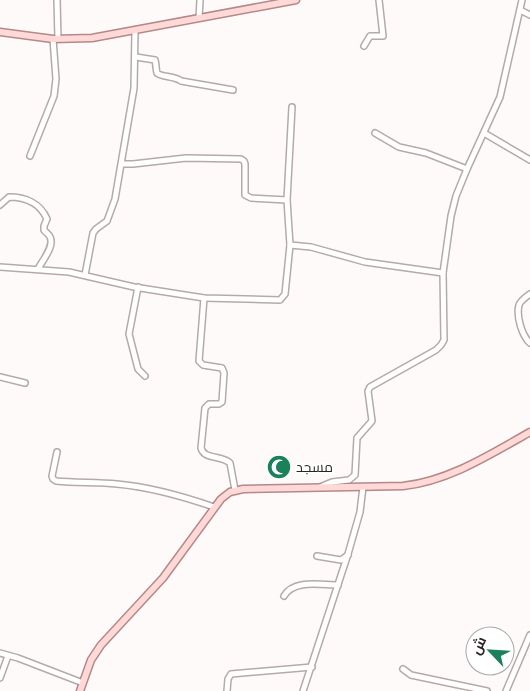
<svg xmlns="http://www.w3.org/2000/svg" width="530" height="691" font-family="Mulish,Cairo,sans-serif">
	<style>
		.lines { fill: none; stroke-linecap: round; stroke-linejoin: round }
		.minor-casing { stroke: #b5aaa9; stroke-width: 8 }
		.major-casing { stroke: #b48987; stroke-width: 9 }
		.minor { stroke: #fff; stroke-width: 5 }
		.major { stroke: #ffd9d7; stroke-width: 6 }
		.labels { text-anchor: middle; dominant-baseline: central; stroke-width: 4; stroke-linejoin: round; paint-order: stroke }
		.poi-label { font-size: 14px; fill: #282424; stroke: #fff; text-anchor: start }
	</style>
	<rect width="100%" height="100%" fill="#fffafa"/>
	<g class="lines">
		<g class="minor-casing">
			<g id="minor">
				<path d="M 57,0 L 58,39"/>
				<path d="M 520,10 L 530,15"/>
				<path d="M 199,18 L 200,0"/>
				<path d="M 364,46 L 370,36 L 383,36 L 379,0"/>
				<path d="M 136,57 L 155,60 C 156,63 156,70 157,73 C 160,77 175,76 181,81 L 233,90"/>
				<path d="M 375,133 L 399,147 L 426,153 L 467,169"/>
				<path d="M 484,133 L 530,160"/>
				<path d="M 30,156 L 54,96 L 56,79 L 53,39"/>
				<path d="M 122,164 L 133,164 L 186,158 L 241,159 L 244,161 L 245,164 L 245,195 L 251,198 L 287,200"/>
				<path d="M 0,205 L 9,197 C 25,197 40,203 47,219 L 44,226 L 44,230 C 46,233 49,234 50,237 C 55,246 42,261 38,269"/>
				<path d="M 290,245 L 311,247 L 365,262 L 443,273"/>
				<path d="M 0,267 L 69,272 L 134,287 L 204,298 L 280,300 L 285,294 L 290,245 L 287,200 L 292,107"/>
				<path d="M 85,275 L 93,233 L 96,229 L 107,221 L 115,199 L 134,88 L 135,31"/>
				<path d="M 138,287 L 129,334 L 138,369 L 145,376"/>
				<path d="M 530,294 C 526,297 520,301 519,305 C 516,316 522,336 530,343"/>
				<path d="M 204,298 L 199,361 L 203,365 L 222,368 L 224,373 L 222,402 L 219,404 L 209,404 L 205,408 L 201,448 C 204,460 222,455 230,463 L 235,490"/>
				<path d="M 0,377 L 25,383"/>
				<path d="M 57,452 L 52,476 L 53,479 L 56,481 C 76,483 97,482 117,484 C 151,487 182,496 214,507"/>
				<path d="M 320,487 L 332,482 L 349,480 L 355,475 L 357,438 L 372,421 L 368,391 L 370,387 L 436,350 L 441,345 L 444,340 L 443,273 L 451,216 L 456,196 L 467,169 L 500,97 L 522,0"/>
				<path d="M 317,556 L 341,560 L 348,555"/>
				<path d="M 284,596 C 294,579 321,585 338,585"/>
				<path d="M 0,653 L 18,658 L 83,683"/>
				<path d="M 403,669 L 411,675 L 487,691"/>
				<path d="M 0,678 L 8,656"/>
				<path d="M 227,691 L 228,679 L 231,674 L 312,667"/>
				<path d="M 303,691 L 348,554 L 360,512 L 363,487"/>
				<path d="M 506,691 L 530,635"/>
			</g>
		</g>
		<g class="major-casing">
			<g id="major">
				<path d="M 0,32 L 53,39 L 92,38 L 296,0"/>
				<path d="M 80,691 L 91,660 L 101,645 L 163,578 L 221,499 L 230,492 L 243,489 L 403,486 C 449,481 491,454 530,432"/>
			</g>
		</g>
		<use href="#minor" class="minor"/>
		<use href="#major" class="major"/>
	</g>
	<defs>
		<g id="mosque-disc" transform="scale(1.25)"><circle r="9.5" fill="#1a815b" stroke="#fff"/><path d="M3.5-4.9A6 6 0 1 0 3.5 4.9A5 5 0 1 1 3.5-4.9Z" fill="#fff"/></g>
	</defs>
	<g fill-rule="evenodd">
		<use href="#mosque-disc" x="279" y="467"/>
	</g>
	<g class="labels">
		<g class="poi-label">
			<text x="296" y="467">مسجد</text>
		</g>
	</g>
	<g transform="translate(490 651) rotate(295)"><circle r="24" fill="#ffffff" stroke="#a9a7a7"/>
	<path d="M0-4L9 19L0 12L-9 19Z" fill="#1a815b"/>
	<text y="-8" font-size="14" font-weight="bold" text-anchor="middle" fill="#282424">ش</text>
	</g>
</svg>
